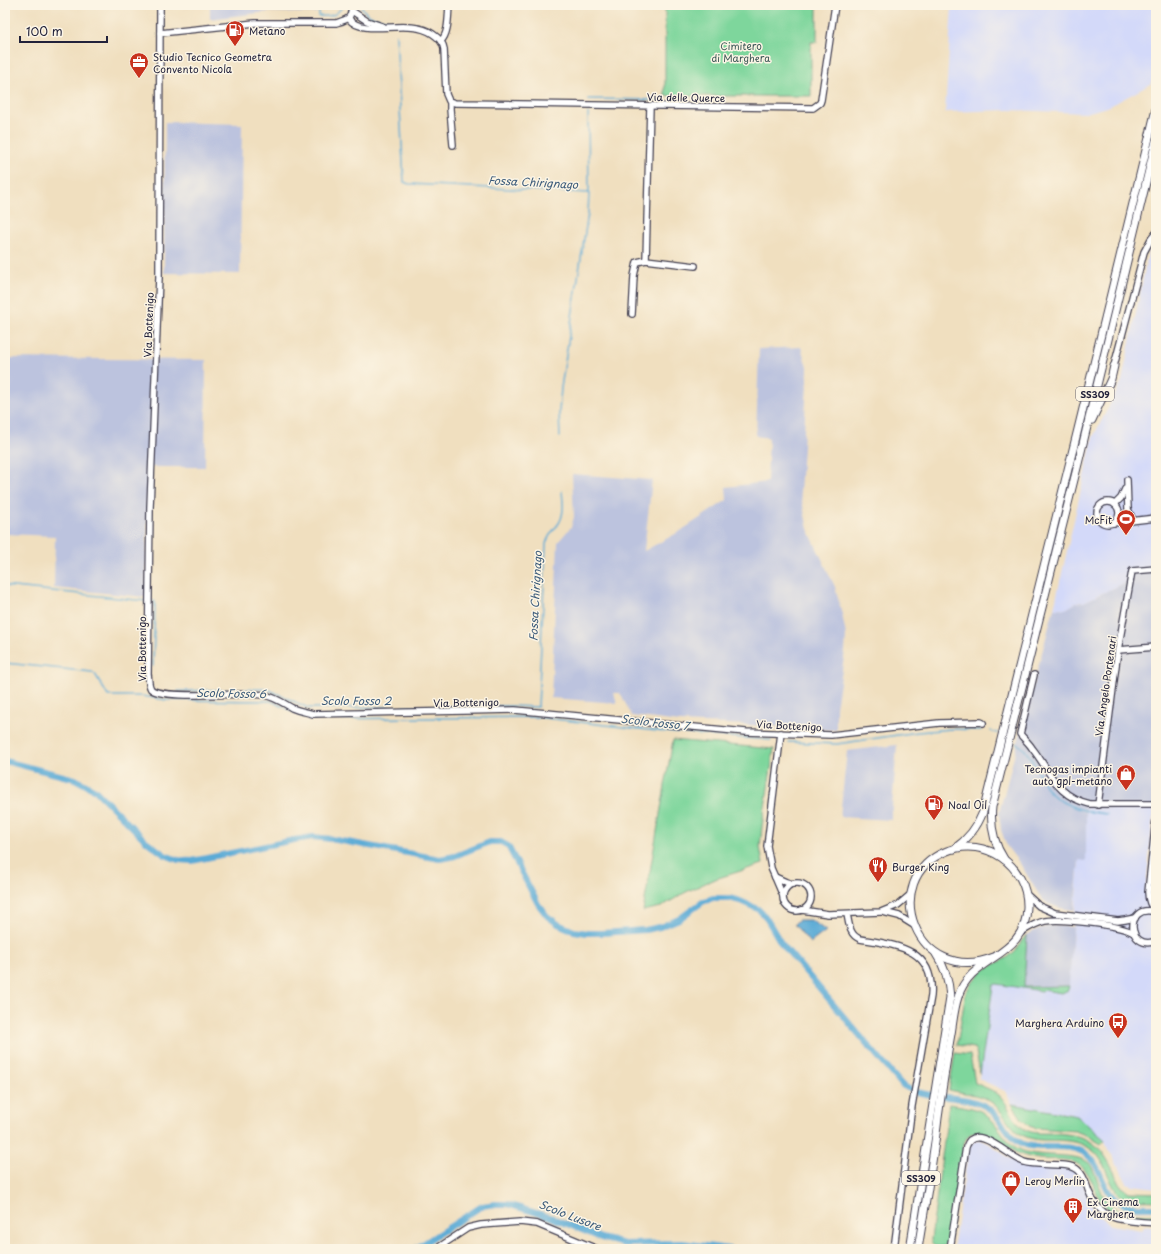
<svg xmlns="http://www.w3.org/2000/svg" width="1161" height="1254" font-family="'Playpen Sans',sans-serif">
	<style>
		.built { fill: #d3d9f9 }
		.industrial { fill: #bcc3de }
		.green { fill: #7ed69c; stroke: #507c6c }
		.water { fill: #5cabd6; stroke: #3f6688 }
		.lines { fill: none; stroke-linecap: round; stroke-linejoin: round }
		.stream { stroke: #5cabd6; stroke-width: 1.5 }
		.canal { stroke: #5cabd6; stroke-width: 6 }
		.minor-casing { stroke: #413e4f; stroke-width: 8 }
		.major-casing { stroke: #413e4f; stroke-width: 9 }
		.minor { stroke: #fff; stroke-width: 5.5 }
		.major { stroke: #fff; stroke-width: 7 }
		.labels { text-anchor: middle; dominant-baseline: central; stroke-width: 3; stroke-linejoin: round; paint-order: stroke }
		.shield { fill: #fcf5e5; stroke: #63616e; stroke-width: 1 }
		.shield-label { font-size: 9px; font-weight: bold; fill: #22223b }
		.poi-label { font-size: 10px; fill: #22223b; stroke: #fcf5e5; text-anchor: start }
		.park-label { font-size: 10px; fill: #3e5858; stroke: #fcf5e5 }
		.street-label { font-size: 10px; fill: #22223b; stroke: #fcf5e5 }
		.water-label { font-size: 11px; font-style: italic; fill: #395979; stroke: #fcf5e5 }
	</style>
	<rect width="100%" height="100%" fill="#fcf5e5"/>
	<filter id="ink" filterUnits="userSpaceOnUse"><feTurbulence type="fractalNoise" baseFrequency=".025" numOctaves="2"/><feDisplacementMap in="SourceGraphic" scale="8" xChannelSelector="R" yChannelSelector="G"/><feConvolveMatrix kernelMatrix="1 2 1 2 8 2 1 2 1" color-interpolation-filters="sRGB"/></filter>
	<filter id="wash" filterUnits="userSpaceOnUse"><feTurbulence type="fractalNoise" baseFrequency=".012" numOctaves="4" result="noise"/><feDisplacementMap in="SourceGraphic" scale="16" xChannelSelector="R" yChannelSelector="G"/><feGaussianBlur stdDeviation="0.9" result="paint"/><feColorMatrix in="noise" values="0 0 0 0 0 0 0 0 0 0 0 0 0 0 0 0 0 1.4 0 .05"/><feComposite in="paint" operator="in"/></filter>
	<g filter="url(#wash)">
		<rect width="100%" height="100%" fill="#f0dfbf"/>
		<g class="built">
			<path d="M 952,5 L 1156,5 L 1156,66 L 1151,84 L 1110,106 L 1086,113 L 1009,110 L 945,112 Z"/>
			<path d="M 1156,239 L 1156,567 L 1125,583 L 1084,602 L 1076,603 L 1066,609 L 1054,608 L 1093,437 L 1122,381 L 1149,249 Z"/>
			<path d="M 1086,807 L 1103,809 L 1154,808 L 1146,888 L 1146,903 L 1156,910 L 1156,1188 L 1132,1185 L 1127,1183 L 1114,1158 L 1108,1150 L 1105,1140 L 1070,1114 L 1012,1104 L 1005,1091 L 979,1079 L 993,986 L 996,984 L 1062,993 L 1068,990 L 1079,860 L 1086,860 Z"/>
			<path d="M 977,1140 L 981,1140 L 988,1143 L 1012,1160 L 1022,1165 L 1058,1167 L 1074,1170 L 1080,1176 L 1095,1212 L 1111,1225 L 1142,1230 L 1144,1226 L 1156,1228 L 1156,1249 L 953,1249 L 969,1147 L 972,1143 Z"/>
		</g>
		<g class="industrial">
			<path d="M 210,5 L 317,5 L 316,13 L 267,12 L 210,19 Z"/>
			<path d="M 165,122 L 242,124 L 240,274 L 164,273 Z"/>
			<path d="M 801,347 L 808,370 L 800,492 L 808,529 L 835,587 L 842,614 L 846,635 L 845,651 L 836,708 L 836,730 L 805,729 L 773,726 L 680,722 L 632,716 L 620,693 L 614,693 L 617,703 L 551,698 L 558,542 L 571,527 L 574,517 L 572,474 L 652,480 L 644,551 L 679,532 L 727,500 L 726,487 L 767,482 L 769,438 L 756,436 L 759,349 Z"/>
			<path d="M 5,358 L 206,360 L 205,467 L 148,467 L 146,597 L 54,588 L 55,536 L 5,534 Z"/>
			<path d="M 1156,567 L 1156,808 L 1103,809 L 1086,808 L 1086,861 L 1079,860 L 1074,910 L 1060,908 L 1048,904 L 1041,898 L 1021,865 L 1007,847 L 1001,830 L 999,813 L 1054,608 L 1066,609 L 1076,603 L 1084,602 L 1125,583 L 1127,569 Z"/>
			<path d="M 897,745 L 891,820 L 840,817 L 847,751 Z"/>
			<path d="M 1051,925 L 1073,927 L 1069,986 L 1024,987 L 1027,935 L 1038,929 Z"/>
		</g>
		<g class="green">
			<path d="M 665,5 L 817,5 L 817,42 L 811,42 L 811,96 L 665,96 Z"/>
			<path d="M 673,740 L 774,749 L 762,826 L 760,847 L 763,864 L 712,880 L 684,893 L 661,907 L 643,911 Z"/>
			<path d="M 1027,935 L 1024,987 L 1069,986 L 1068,990 L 1062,993 L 1043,990 L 1042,991 L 996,984 L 993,986 L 980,1074 L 976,1051 L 974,1048 L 957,1045 L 966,992 L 971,984 L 984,970 L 1008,957 L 1015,951 Z"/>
			<path d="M 955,1053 L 970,1055 L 975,1083 C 983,1087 994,1090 1000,1096 C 1010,1106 1013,1123 1026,1130 C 1034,1134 1045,1133 1054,1133 C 1098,1135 1103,1150 1121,1186 L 1129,1192 L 1156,1193 L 1156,1201 C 1146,1200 1135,1202 1126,1199 C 1109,1193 1108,1161 1092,1150 C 1069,1133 1046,1146 1024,1136 C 1009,1129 1003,1108 988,1100 C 977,1094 962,1093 949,1090 Z"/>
			<path d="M 949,1104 C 961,1106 974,1107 984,1113 C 999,1123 1005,1145 1023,1151 C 1041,1158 1076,1152 1089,1163 C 1093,1167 1096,1177 1098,1182 C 1100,1187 1101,1192 1104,1197 C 1116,1216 1137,1213 1156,1214 L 1156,1220 C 1141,1215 1125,1221 1111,1212 C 1095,1201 1095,1178 1082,1167 C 1068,1155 1050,1162 1034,1158 C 1029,1157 1022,1155 1017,1153 C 1005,1146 994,1133 980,1132 C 971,1131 967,1136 964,1143 L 948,1241 L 944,1246 C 938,1247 932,1247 931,1239 Z"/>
			<path d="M 1012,1104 L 1077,1116 L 1105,1140 L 1101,1144 L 1088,1136 L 1075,1131 L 1035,1128 L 1029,1126 L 1022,1119 Z"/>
		</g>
		<path class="water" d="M 798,920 L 811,920 L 826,931 L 810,943 L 794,924 Z"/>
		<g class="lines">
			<g class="stream">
				<path d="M 319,5 L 319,16 C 330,17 338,15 343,5"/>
				<path d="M 361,5 C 366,18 376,18 388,20"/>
				<path d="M 396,34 L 404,182 L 409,184 L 589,193 L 588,213 L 561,388 L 559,412 L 560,437"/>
				<path d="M 588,99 L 663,100"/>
				<path d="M 588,113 L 589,193"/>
				<path d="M 5,586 L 146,601"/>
				<path d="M 5,663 L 92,672 L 95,674 L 108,696 L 142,696 L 166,700 L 271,701 L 309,719 L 537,717 L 665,732 L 771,740"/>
				<path d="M 153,666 L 155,602 L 153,601"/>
				<path d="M 178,691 L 267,689 L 308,708 L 509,706 L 538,707 L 546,544 C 548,535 554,530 559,523 C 565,513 563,501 562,491"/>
				<path d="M 991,731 L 997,733"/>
				<path d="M 788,742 L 837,744 L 918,732 L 951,729 L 981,730"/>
				<path d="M 1016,743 C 1025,747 1029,756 1034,764 C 1038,772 1042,781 1047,789 C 1060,806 1087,812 1107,814"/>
			</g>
			<g class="canal">
				<path d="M 5,761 L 75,779 L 95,790 L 146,841 L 165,855 L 178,860 L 192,861 L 294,840 L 313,837 L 331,839 L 440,859 L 455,856 L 490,842 L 501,842 L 508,846 L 538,904 L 547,916 L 558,924 L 574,931 L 587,933 L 602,933 L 645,930 L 660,927 L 679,919 L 704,901 L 713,898 L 729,898 L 740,901 L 758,909 L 765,916 L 781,943 L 902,1085 C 927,1101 960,1093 985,1106 C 1002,1115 1007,1139 1026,1145 C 1045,1150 1066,1143 1083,1152 C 1105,1164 1100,1198 1126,1205 C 1135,1208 1146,1207 1156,1207"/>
				<path d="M 415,1249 L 482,1206 L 496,1204 L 507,1204 L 550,1217 L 601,1238 L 624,1244 L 682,1243 L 730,1249"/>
			</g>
		</g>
	</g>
	<g filter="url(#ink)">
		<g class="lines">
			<g class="minor-casing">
				<g id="minor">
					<path d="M 160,5 L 159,277 L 150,507 L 148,674 C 149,678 148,685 151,689 C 161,700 245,692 264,695 C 275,697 283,703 292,708 C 299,711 306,712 313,714 L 515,710 L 746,732 L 831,735 L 939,723 L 981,722 L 983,723"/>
					<path d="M 352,11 L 367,21 L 382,26"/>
					<path d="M 349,19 C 364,38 409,17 433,34 C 439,38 443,42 444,49 L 446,94 L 449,101 L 455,103 L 813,108 L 820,103 L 821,100 L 835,5"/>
					<path d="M 160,33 L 255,23 L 336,23 C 349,19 351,19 352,5"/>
					<path d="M 441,41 C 449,33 448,16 449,5"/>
					<path d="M 450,102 L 450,109 L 453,145"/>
					<path d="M 646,260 L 650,106"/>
					<path d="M 632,314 L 634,276 L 637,262 L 646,260 L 695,266"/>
					<path d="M 1114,366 L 1144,252 L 1151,239 L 1156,233"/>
					<path d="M 1127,480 L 1128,509 L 1132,518"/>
					<circle cx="1108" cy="513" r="11"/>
					<path d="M 1115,504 L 1121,498 L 1125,489"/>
					<path d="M 1113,523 L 1156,518"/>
					<path d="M 1118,650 L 1156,647"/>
					<path d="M 1034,675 L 1020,734 C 1024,739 1029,743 1032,748 C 1052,773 1055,796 1090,804 L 1156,804"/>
					<path d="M 781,733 L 767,846 L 771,868 L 783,896"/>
					<path d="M 1098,805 L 1118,650 L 1132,571 L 1156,569"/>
					<path d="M 1156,819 L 1148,892 C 1148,900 1150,906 1156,912"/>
					<path d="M 775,877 L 786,882 L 793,884"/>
					<circle cx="797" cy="897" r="14"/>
					<path d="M 1026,894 L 1039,906 L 1055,913 L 1118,921 L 1125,920 L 1135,918"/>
					<path d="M 802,910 L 828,914 L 881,912 L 898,905 L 911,894"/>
					<path d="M 883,912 L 899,916 L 915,926"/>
					<path d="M 1155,912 C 1124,903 1127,952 1156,941"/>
					<path d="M 847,914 C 849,923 849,935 860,939 C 896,945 935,948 931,996 L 912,1106 L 894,1249"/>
					<path d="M 1020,933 C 1028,928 1035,923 1045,921 C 1061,918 1120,925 1134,933"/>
					<path d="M 436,1249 L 468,1228 L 481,1225 L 520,1222 L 537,1224 L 597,1249"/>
					<path d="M 950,1249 L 966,1147 C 975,1121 1009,1157 1024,1162 C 1038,1167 1068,1161 1078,1170 C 1085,1176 1086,1185 1089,1192 C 1102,1224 1127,1220 1156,1223"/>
				</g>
			</g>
			<g class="major-casing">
				<g id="major">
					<path d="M 1092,420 L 1111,379 L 1114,366"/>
					<path d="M 954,849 C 968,839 977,828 983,812 L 1078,429 L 1156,109"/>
					<path d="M 1004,859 C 993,842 990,826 992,807 L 1078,464 L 1156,141"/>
					<path d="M 910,1249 L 950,997 C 949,980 945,967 936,954"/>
					<path d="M 918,1249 C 925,1205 933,1162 938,1118 C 942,1090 946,1062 951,1034 C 953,1022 954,1009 958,997 C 971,954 1026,959 1027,907 C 1028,865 985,836 947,851 C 876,879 917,988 994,957"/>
				</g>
			</g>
			<use href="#minor" class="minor"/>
			<use href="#major" class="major"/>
		</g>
	</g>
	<defs>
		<g id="fuel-pin" transform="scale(1)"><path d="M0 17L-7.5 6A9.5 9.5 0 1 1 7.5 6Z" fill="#c8321e" stroke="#fcf5e5"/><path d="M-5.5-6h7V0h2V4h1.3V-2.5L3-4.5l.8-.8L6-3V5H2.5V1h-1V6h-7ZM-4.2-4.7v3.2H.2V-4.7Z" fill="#fff"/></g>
		<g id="office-pin" transform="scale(1)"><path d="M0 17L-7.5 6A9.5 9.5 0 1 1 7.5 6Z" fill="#c8321e" stroke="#fcf5e5"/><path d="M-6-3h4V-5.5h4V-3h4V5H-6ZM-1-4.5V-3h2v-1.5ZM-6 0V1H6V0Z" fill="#fff"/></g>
		<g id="stadium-pin" transform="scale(1)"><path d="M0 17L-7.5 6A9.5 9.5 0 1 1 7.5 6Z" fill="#c8321e" stroke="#fcf5e5"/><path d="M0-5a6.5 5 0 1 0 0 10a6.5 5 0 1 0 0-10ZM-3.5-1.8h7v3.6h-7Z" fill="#fff"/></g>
		<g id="shop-pin" transform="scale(1)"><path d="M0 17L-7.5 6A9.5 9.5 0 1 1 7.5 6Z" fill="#c8321e" stroke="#fcf5e5"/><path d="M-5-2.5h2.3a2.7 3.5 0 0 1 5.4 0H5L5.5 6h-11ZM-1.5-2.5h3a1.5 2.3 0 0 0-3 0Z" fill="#fff"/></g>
		<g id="restaurant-pin" transform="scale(1)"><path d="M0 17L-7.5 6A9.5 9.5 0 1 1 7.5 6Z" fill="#c8321e" stroke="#fcf5e5"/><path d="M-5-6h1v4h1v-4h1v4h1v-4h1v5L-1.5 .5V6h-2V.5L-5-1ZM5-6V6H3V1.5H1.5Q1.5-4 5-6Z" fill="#fff"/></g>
		<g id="bus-pin" transform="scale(1)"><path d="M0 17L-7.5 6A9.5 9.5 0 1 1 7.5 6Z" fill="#c8321e" stroke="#fcf5e5"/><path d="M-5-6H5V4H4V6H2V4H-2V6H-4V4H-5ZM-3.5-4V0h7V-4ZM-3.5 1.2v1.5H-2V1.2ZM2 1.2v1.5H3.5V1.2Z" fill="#fff"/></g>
		<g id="building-pin" transform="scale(1)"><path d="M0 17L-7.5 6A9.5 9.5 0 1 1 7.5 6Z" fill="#c8321e" stroke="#fcf5e5"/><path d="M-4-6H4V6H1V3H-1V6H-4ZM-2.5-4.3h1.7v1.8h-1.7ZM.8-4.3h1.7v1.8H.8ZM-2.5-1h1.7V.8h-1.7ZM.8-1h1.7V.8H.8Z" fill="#fff"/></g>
	</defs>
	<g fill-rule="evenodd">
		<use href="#fuel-pin" x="235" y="30"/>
		<use href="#office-pin" x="139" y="62"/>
		<use href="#stadium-pin" x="1126" y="519"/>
		<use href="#shop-pin" x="1126" y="774"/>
		<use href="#fuel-pin" x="934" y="804"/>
		<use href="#restaurant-pin" x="878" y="866"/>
		<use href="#bus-pin" x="1118" y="1022"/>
		<use href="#shop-pin" x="1011" y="1180"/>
		<use href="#building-pin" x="1073" y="1207"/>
	</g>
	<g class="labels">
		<g class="shield">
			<rect x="1076" y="387" width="38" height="14" rx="3"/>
			<rect x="902" y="1171" width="38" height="14" rx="3"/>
		</g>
		<g class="shield-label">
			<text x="1095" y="394">SS309</text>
			<text x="921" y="1178">SS309</text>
		</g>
		<g class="poi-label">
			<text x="249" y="30">Metano</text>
			<text x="153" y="56">Studio Tecnico Geometra<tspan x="153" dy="12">Convento Nicola</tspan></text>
			<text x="1112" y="519" text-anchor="end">McFit</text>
			<text x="1112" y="768" text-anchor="end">Tecnogas impianti<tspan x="1112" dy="12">auto gpl-metano</tspan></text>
			<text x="948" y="804">Noal Oil</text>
			<text x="892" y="866">Burger King</text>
			<text x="1104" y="1022" text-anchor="end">Marghera Arduino</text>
			<text x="1025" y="1180">Leroy Merlin</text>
			<text x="1087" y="1201">Ex Cinema<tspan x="1087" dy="12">Marghera</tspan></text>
		</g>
		<g class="park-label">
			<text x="741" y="45">Cimitero<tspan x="741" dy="12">di Marghera</tspan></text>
		</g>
		<g class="street-label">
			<text transform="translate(686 97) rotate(1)">Via delle Querce</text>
			<text transform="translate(148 325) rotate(-88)">Via Bottenigo</text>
			<text transform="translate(141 649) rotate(-90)">Via Bottenigo</text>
			<text transform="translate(1105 686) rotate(-82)">Via Angelo Portenari</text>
			<text transform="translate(466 702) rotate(-1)">Via Bottenigo</text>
			<text transform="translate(789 725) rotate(3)">Via Bottenigo</text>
		</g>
		<g class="water-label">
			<text transform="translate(533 182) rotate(3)">Fossa Chirignago</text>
			<text transform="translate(535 596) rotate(-87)">Fossa Chirignago</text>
			<text transform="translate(231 693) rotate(1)">Scolo Fosso 6</text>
			<text x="356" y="700">Scolo Fosso 2</text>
			<text transform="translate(655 722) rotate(6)">Scolo Fosso 7</text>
			<text transform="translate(570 1215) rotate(21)">Scolo Lusore</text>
		</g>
	</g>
	<rect width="1161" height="1254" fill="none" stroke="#fcf5e5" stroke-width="20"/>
	<path d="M20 36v6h87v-6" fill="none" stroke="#22223b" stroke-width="2"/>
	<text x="26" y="36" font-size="12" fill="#22223b" stroke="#fcf5e5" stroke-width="3" paint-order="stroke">100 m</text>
</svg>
